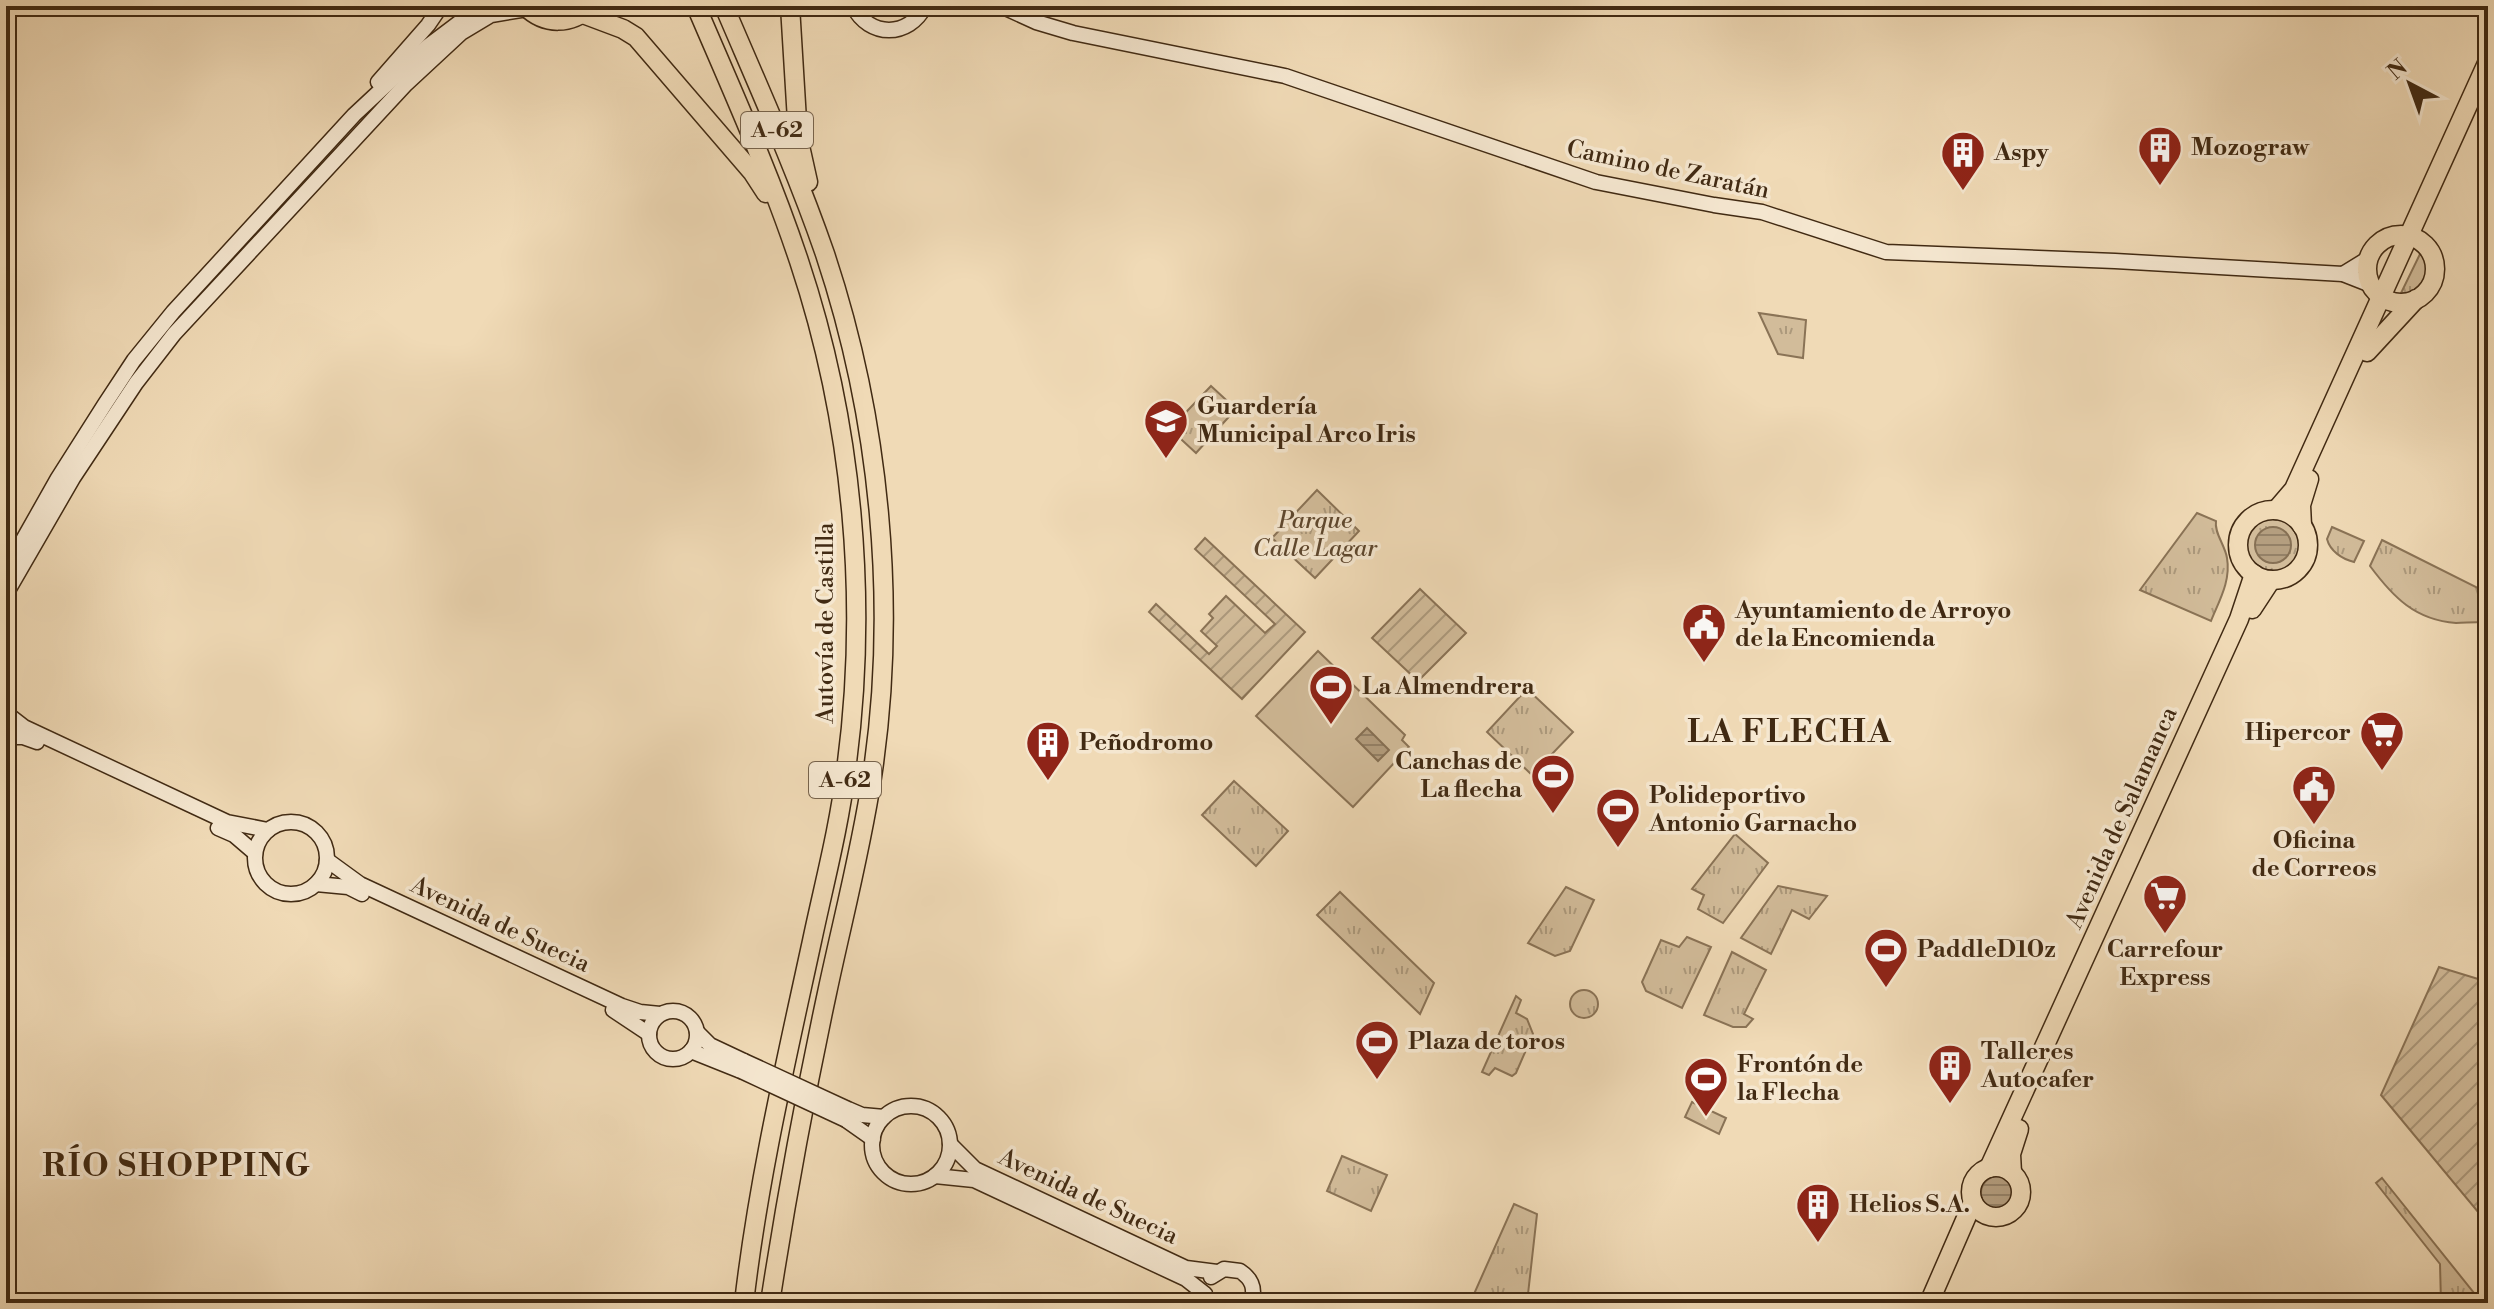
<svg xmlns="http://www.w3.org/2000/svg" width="2494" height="1309" font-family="'Libre Bodoni',serif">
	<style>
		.grass { fill: url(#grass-tufts); stroke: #8a7356; stroke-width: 2 }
		.garden { fill: url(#garden-furrows); stroke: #8a7356; stroke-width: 2 }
		.pitch { fill: #d2bc9a; stroke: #8a7356; stroke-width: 2 }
		.water { fill: url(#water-rules); stroke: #867054; stroke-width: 2 }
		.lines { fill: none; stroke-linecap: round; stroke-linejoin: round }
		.secondary-casing { stroke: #412a13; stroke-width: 17 }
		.highway-casing { stroke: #412a13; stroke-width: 21 }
		.secondary { stroke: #f5e7d0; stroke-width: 14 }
		.highway { stroke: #f0dab6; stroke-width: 18 }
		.secondary-bridge-casing { stroke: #412a13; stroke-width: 17; stroke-linecap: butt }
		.secondary-bridge { stroke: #f5e7d0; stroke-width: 14 }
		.labels { text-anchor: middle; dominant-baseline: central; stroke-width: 7; stroke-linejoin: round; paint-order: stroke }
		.shield { fill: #f5e7d0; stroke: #77634c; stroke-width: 2 }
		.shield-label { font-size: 22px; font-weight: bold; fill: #412a13 }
		.poi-label { font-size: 24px; font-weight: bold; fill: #412a13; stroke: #f5e7d0; text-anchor: start }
		.street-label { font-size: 24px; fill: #412a13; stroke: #f5e7d0 }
		.park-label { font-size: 24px; font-style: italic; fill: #5e472e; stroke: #f5e7d0 }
		.district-label { font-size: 32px; font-weight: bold; letter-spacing: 2px; fill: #412a13; stroke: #f5e7d0 }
	</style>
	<defs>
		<pattern id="grass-tufts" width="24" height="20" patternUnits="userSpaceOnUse" patternTransform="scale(2)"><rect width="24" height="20" fill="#d2bc9a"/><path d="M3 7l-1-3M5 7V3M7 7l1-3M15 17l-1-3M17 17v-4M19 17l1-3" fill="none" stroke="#ac997c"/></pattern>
		<pattern id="garden-furrows" width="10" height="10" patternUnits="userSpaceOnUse" patternTransform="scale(2)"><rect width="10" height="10" fill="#d2bc9a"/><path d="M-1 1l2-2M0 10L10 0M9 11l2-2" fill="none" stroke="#ac997c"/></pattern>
		<pattern id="water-rules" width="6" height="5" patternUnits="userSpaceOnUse" patternTransform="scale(2)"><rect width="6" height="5" fill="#b49e7f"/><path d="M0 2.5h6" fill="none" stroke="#948167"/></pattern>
	</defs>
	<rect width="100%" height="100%" fill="#f0dab6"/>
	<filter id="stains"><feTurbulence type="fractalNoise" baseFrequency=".0025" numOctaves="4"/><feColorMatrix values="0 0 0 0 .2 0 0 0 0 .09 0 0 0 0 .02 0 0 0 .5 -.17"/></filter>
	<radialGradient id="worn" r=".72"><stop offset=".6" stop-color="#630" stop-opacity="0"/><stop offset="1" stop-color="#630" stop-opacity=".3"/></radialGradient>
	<g class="grass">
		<path d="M 2421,252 C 2433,269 2426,295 2401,293 Z"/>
		<path d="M 1759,313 L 1806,320 L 1803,358 L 1778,354 Z"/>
		<path d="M 1211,386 L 1236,409 L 1196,453 L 1170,429 Z"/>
		<path d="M 1317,490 L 1359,531 L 1315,578 L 1272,538 Z"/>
		<path d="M 2197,513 L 2216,521 C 2214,533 2225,545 2227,558 C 2231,581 2219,601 2211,621 L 2140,590 Z"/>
		<circle cx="2273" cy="544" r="29"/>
		<path d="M 2332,527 L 2364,541 L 2354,562 C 2342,559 2330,551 2327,539 Z"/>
		<path d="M 2382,540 L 2488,593 L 2488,623 C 2477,621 2467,623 2456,623 C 2415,620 2393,597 2370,566 Z"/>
		<path d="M 1527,689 L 1573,732 L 1532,775 L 1487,732 Z"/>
		<path d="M 1234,781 L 1288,831 L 1256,866 L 1202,815 Z"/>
		<path d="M 1735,834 L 1768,863 L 1723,923 L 1698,909 L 1704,895 L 1692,889 Z"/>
		<path d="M 1778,886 L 1827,896 L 1809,919 L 1792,910 L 1771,954 L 1741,938 Z"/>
		<path d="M 1566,887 L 1594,900 L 1570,951 L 1555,956 L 1528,943 Z"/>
		<path d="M 1340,892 L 1434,983 L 1420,1014 L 1317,915 Z"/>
		<path d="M 1687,937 L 1711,947 L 1682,1008 L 1646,991 L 1642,982 L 1661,940 L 1679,947 Z"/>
		<path d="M 1732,952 L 1766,970 L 1744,1014 L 1753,1019 L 1746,1027 L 1733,1027 L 1704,1015 Z"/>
		<circle cx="1584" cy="1004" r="14"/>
		<path d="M 1516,996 L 1521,1000 L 1516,1013 L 1527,1019 L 1533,1034 L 1516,1073 L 1512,1076 L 1495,1068 L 1489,1075 L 1482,1072 Z"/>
		<path d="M 1342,1156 L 1387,1175 L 1371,1211 L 1327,1191 Z"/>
		<path d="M 2382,1178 L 2482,1303 L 2441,1303 L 2440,1264 L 2376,1183 Z"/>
		<path d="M 1514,1204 L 1537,1214 L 1527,1303 L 1470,1303 Z"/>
	</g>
	<g class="garden">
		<path d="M 1205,538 L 1305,632 L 1242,699 L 1149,612 L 1156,604 L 1209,654 L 1217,646 L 1201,631 L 1213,618 L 1209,614 L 1226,596 L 1265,633 L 1275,624 L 1195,549 Z"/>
		<path d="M 1420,589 L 1466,633 L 1418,681 L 1372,638 Z"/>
		<path d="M 2439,967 L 2488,982 L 2488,1224 L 2381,1095 Z"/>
	</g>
	<g class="pitch">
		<path d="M 1318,651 L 1405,735 L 1402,740 L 1409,747 L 1353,807 L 1256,716 Z"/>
		<path d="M 1692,1102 L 1726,1118 L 1719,1134 L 1685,1117 Z"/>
	</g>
	<g class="water">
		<circle cx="2273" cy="545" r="18"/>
		<path d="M 1367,728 L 1389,750 L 1378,761 L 1356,739 Z"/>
		<circle cx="1998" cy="1193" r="17"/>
	</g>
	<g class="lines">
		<g class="secondary-casing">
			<g id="secondary">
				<path d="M 853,6 C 869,38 909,38 925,6"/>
				<path d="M 1001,6 L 1036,22 L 1073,33 L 1285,76 L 1596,182 L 1714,205 L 1762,212 L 1886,252 L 2115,261 L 2343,274 L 2371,285"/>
				<path d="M 378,82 L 428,25 L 441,6"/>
				<path d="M 2343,274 L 2369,258"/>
				<path d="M 6,570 L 58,478 L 105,404 L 134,360 L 173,312 L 354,115 L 428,46 L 481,6"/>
				<path d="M 6,594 L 73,478 L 136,383 L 174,334 L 406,84 L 461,33 L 491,15 L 527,9"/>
				<path d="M 6,713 L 24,727 L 227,822 L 268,830"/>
				<path d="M 6,737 L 23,737 L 37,742"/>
				<circle cx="291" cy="858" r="36"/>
				<path d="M 218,828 L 234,835 L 255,853"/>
				<path d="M 327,860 L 360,884 L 622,1006 L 640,1012 L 660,1014"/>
				<path d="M 316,884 L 348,887 L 362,894"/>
				<path d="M 613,1010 L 649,1034"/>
				<circle cx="673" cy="1035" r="24"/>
				<path d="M 697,1032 L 710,1045 L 744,1061"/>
				<path d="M 691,1051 L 741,1071"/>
				<circle cx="911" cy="1145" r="39"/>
				<path d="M 848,1109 L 862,1115 L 884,1117"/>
				<path d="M 846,1120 L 873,1139"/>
				<path d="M 950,1144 L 975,1169 L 1186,1268 L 1217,1272"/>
				<path d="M 935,1176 L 974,1180 L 1186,1279 L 1205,1294"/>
				<path d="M 1211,1277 L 1224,1269 L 1240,1271 C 1252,1279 1256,1288 1251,1303"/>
			</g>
		</g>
		<g class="highway-casing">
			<g id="highway">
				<path d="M 525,6 C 545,26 571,25 592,6"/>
				<path d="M 696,6 C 732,90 770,174 799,261 C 853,423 869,601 846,770 C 839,828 824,884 812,941 C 786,1061 758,1181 744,1303"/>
				<path d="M 724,6 C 759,88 796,170 825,254 C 880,419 898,605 872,777 C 861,850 842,922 827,993 C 805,1096 786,1199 770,1303"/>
				<path d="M 790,6 L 798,137 L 808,182"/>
				<path d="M 583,14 L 623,29 L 636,37 L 753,173 L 766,193"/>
				<circle cx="2401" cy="269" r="34"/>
				<path d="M 2367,352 L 2416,299"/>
				<path d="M 2276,510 L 2294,489 L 2488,61"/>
				<circle cx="2273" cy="545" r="35"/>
				<path d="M 2302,526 L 2301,505 L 2309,479"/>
				<path d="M 2252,609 L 2271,580"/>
				<circle cx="1996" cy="1192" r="25"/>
				<path d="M 1989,1168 L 2239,619 L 2254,574"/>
				<path d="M 2012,1173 L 2011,1154 L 2019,1129"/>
				<path d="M 1929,1303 L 1973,1202"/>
			</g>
		</g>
		<use href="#secondary" class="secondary"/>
		<use href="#highway" class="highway"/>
		<g class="secondary-bridge-casing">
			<g id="secondary-bridge">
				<path d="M 744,1061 L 848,1109"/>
				<path d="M 741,1071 L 846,1120"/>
			</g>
		</g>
		<use href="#secondary-bridge" class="secondary-bridge"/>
	</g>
	<defs>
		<g id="building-pin" transform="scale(2.3)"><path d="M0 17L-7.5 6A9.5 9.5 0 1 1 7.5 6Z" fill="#8f2418" stroke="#f5e7d0"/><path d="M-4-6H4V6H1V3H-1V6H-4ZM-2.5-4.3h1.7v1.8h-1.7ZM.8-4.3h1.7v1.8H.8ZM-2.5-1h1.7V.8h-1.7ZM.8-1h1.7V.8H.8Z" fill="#fff"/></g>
		<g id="school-pin" transform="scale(2.3)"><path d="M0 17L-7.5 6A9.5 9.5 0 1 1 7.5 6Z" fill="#8f2418" stroke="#f5e7d0"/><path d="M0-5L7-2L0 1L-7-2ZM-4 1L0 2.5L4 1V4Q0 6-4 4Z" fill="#fff"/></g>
		<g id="civic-pin" transform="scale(2.3)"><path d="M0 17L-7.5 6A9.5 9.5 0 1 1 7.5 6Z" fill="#8f2418" stroke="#f5e7d0"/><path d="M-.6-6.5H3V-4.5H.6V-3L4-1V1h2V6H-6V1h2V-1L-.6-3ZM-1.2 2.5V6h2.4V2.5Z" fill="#fff"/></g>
		<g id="stadium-pin" transform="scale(2.3)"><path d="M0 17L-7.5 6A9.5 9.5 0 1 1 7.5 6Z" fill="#8f2418" stroke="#f5e7d0"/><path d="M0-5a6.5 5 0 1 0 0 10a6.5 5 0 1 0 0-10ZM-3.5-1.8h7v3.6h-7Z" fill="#fff"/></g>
		<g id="supermarket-pin" transform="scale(2.3)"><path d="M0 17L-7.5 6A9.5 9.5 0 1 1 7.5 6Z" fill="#8f2418" stroke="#f5e7d0"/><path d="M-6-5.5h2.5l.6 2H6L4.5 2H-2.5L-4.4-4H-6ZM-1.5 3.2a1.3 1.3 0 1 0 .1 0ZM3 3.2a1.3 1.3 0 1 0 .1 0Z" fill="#fff"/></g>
	</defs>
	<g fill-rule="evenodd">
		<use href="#building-pin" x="2160" y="148"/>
		<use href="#building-pin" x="1963" y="153"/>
		<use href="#school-pin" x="1166" y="421"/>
		<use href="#civic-pin" x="1704" y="625"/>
		<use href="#stadium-pin" x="1331" y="687"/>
		<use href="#supermarket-pin" x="2382" y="733"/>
		<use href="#building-pin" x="1048" y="743"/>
		<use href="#stadium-pin" x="1553" y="776"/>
		<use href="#civic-pin" x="2314" y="787"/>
		<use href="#stadium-pin" x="1618" y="810"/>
		<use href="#supermarket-pin" x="2165" y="896"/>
		<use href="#stadium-pin" x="1886" y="950"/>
		<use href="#stadium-pin" x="1377" y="1042"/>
		<use href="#building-pin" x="1950" y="1066"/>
		<use href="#stadium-pin" x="1706" y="1079"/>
		<use href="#building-pin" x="1818" y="1205"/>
	</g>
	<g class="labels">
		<g class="shield">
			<rect x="741" y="112" width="72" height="36" rx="6"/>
			<rect x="809" y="762" width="72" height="36" rx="6"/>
		</g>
		<g class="shield-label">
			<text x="777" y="130">A-62</text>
			<text x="845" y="780">A-62</text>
		</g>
		<g class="poi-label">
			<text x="2191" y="148">Mozograw</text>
			<text x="1994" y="153">Aspy</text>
			<text x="1197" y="407">Guardería<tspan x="1197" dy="28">Municipal Arco Iris</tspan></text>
			<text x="1735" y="611">Ayuntamiento de Arroyo<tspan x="1735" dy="28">de la Encomienda</tspan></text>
			<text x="1362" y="687">La Almendrera</text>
			<text x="2351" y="733" text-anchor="end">Hipercor</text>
			<text x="1079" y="743">Peñodromo</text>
			<text x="1522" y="762" text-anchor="end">Canchas de<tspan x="1522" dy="28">La flecha</tspan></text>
			<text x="1649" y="796">Polideportivo<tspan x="1649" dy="28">Antonio Garnacho</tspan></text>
			<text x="2314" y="841" text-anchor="middle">Oficina<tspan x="2314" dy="28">de Correos</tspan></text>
			<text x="1917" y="950">PaddleD10z</text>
			<text x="2165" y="950" text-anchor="middle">Carrefour<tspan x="2165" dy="28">Express</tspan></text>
			<text x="1408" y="1042">Plaza de toros</text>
			<text x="1981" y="1052">Talleres<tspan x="1981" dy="28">Autocafer</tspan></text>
			<text x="1737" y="1065">Frontón de<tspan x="1737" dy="28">la Flecha</tspan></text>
			<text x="1849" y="1205">Helios S.A.</text>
		</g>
		<g class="street-label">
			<text transform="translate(1668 170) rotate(12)">Camino de Zaratán</text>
			<text transform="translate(826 623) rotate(-90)">Autovía de Castilla</text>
			<text transform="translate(2122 818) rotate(-66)">Avenida de Salamanca</text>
			<text transform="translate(500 925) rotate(25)">Avenida de Suecia</text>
			<text transform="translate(1088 1197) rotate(25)">Avenida de Suecia</text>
		</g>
		<g class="park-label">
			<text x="1315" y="521">Parque<tspan x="1315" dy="28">Calle Lagar</tspan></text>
		</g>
		<g class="district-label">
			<text x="1790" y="732">LA FLECHA</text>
			<text x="177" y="1166">RÍO SHOPPING</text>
		</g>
	</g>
	<rect width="2494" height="1309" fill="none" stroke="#f0dab6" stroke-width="32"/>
	<rect x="8" y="8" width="2478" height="1293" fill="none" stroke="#412a13" stroke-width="4"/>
	<rect x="16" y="16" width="2462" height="1277" fill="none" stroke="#412a13" stroke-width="2"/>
	<g transform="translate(2410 84) rotate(319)" stroke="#f5e7d0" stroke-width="6" paint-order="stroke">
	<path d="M0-6L14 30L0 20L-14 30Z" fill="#412a13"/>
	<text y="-12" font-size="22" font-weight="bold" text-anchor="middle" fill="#412a13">N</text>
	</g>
	<rect width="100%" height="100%" filter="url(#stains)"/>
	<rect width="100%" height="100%" fill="url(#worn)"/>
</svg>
